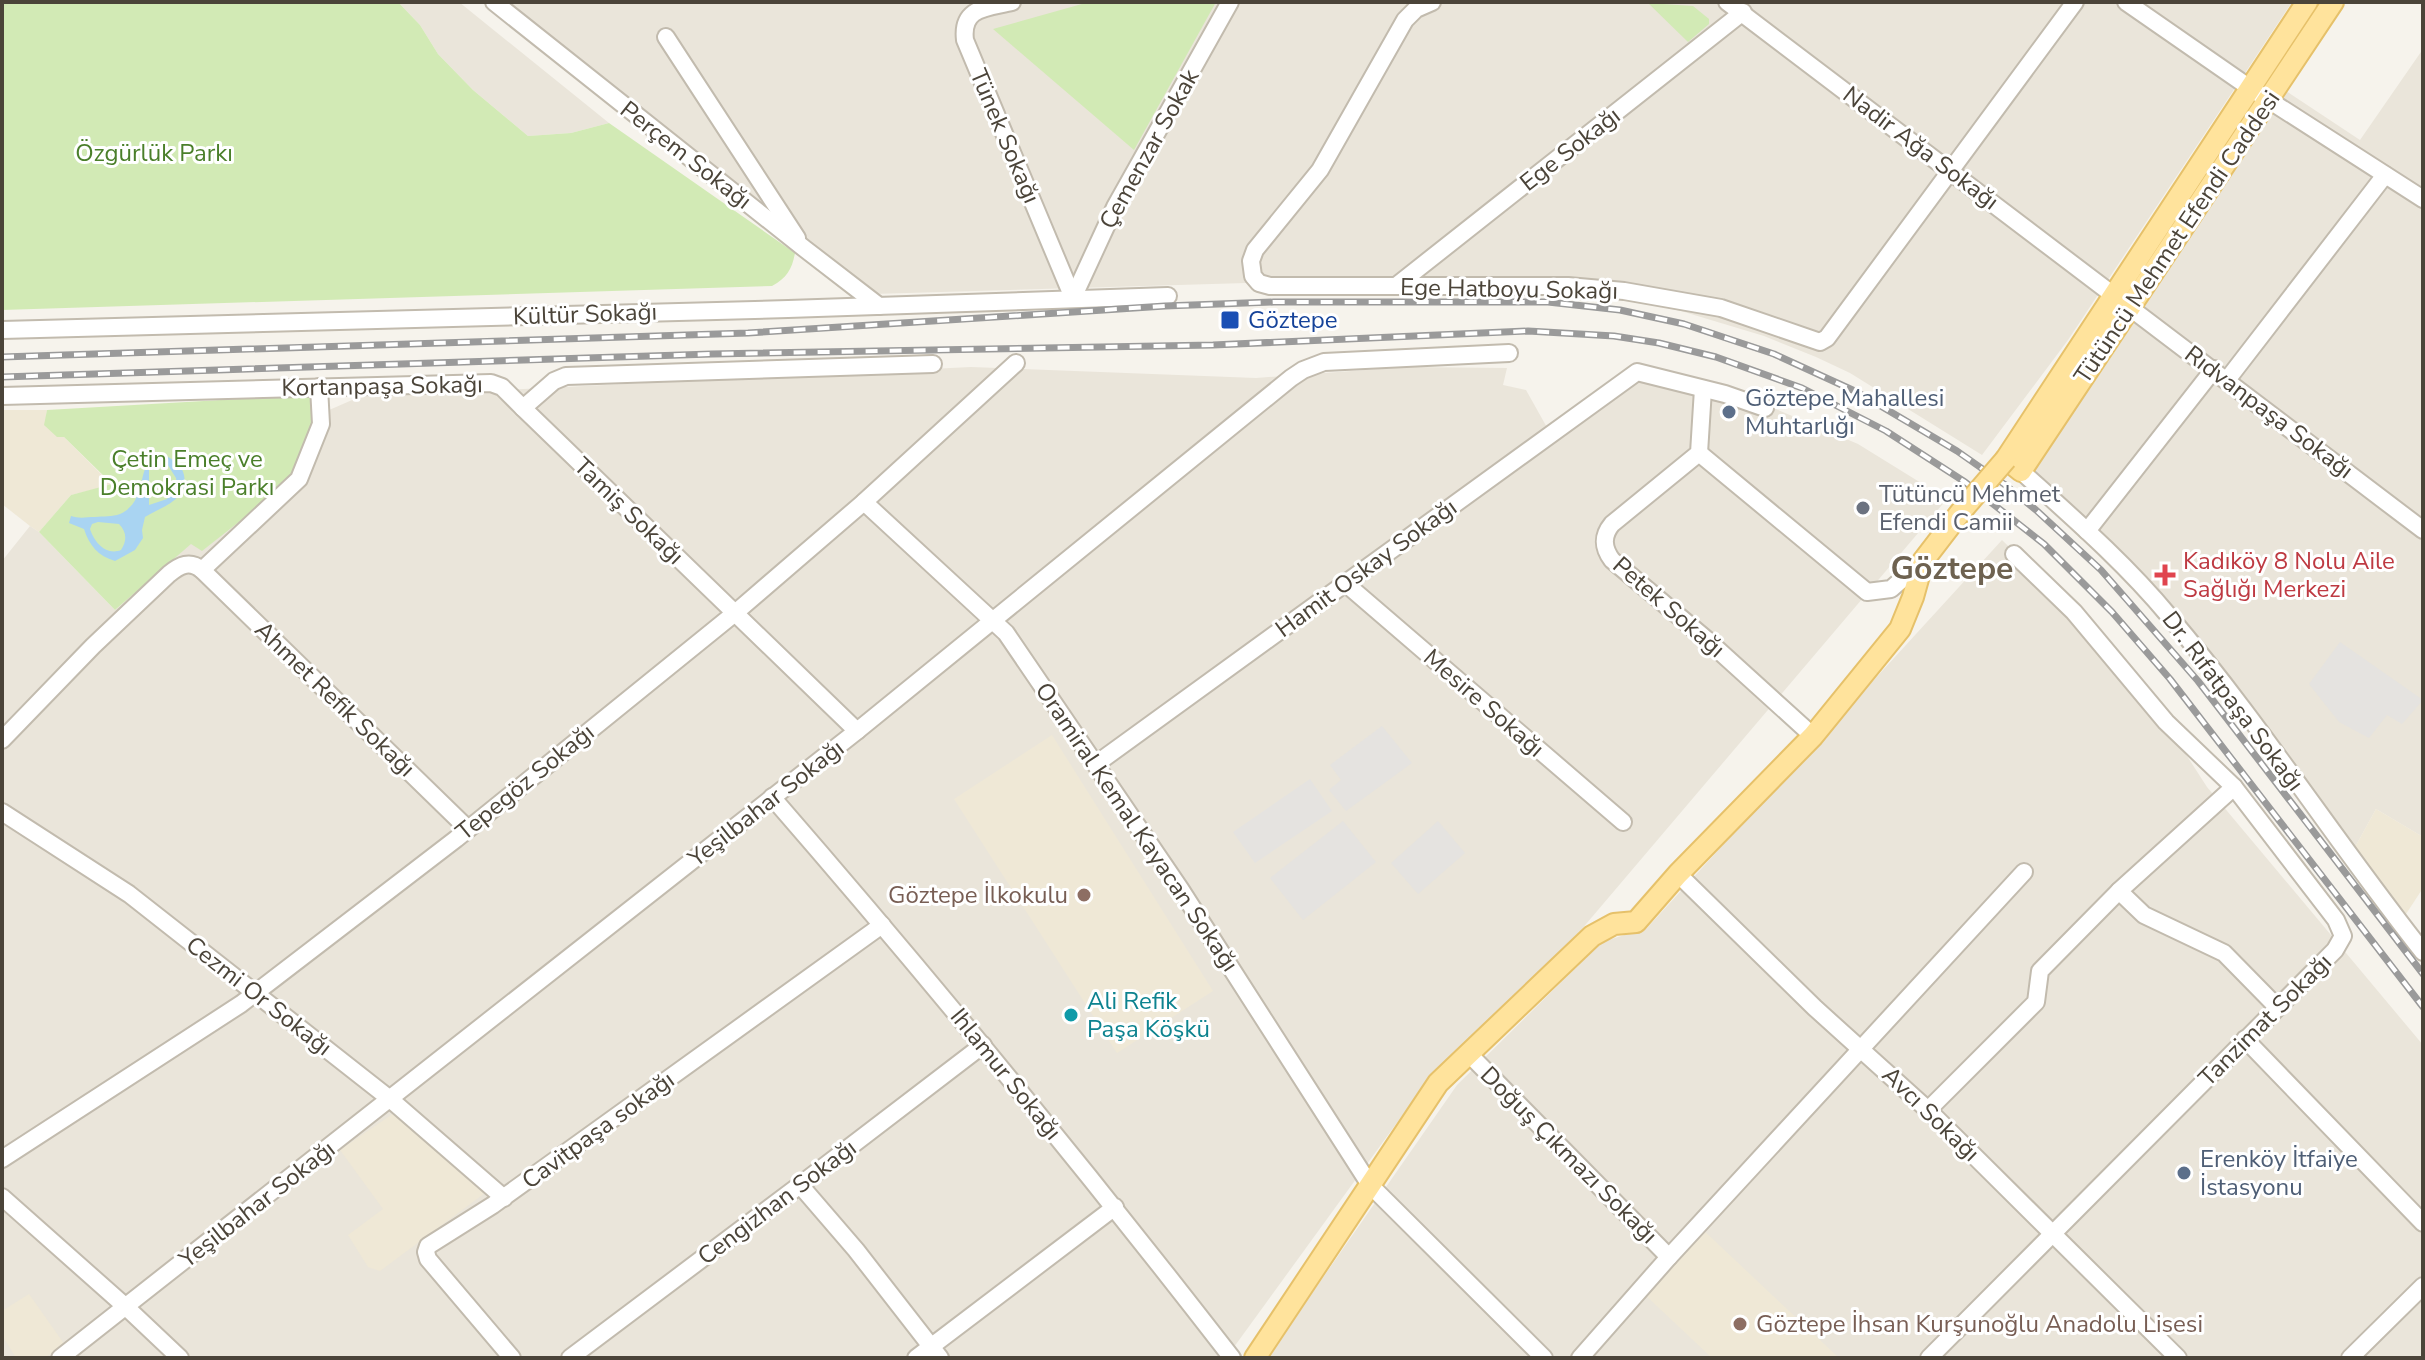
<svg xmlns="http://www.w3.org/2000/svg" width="2425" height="1360" font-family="'Nunito Sans',sans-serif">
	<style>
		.residential { fill: #eae5da }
		.education { fill: #efe8d6 }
		.green { fill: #d2eab5 }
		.parking { fill: #e5e3e0 }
		.water { fill: #a9d4f2; fill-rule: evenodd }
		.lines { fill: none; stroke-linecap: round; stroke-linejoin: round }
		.minor-casing { stroke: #c2bbae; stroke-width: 20 }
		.major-casing { stroke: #e6c16a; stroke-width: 24 }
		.minor { stroke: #fff; stroke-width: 16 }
		.major { stroke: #ffe39c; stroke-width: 20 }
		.rail-casing { stroke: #9a9a9a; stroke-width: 7 }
		.rail { stroke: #fff; stroke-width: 4; stroke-dasharray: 12; stroke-linecap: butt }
		.major-bridge-casing { stroke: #e6c16a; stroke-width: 24; stroke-linecap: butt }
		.major-bridge { stroke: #ffe39c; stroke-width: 20 }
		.transit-dot { fill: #1a4fb4; stroke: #fff; stroke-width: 3 }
		.service-dot { fill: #5c6f8a; stroke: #fff; stroke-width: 3 }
		.worship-dot { fill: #6b7280; stroke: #fff; stroke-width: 3 }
		.health-dot { fill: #e0444e; stroke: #fff; stroke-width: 3 }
		.education-dot { fill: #8d6e63; stroke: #fff; stroke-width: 3 }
		.culture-dot { fill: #0f9aa8; stroke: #fff; stroke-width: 3 }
		.labels { text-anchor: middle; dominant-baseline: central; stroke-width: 6; stroke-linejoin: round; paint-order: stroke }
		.street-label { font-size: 24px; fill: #4b4439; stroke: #fff }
		.park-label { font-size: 24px; fill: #4a7f2a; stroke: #fff }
		.transit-label { font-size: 24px; fill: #164399; stroke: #fff; text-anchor: start }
		.service-label { font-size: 24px; fill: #4e5e75; stroke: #fff; text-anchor: start }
		.worship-label { font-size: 24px; fill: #5b616d; stroke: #fff; text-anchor: start }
		.health-label { font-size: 24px; fill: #be3a42; stroke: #fff; text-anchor: start }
		.education-label { font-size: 24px; fill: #785e54; stroke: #fff; text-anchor: end }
		.culture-label { font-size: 24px; fill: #0d838f; stroke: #fff; text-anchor: start }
		.district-label { font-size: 32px; font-weight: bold; fill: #6e6250; stroke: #fff }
	</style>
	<rect width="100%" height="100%" fill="#f6f3ec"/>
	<g class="residential">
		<path d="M 398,2 L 459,2 L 609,123 L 571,133 L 528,136 L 473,90 L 438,54 L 420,25 Z"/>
		<path d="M 502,2 L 2292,2 L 2068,340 L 1982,455 L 1850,373 L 1816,357 L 1764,336 L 1681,311 L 1612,296 L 1278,282 L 873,294 Z"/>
		<path d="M 2423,49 L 2423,837 L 2376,809 L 2354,849 L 2213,657 L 2163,603 L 2029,473 L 2286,91 L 2360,140 Z"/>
		<path d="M 971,367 L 1256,378 L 1406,367 L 1507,368 L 1503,385 L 1526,390 L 1549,431 L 1644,369 L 1724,387 L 1858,444 L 1947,499 L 1581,930 L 1428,1080 L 1226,1358 L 2,1358 L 2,561 L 30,526 L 39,532 L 115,610 L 191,543 L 320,414 L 359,397 Z"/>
		<path d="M 2002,540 L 2127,663 L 2207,787 L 2423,1045 L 2423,1358 L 1267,1358 L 1457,1085 L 1602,942 L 1647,928 Z"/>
	</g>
	<g class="education">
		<path d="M 2,410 L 47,410 L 45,425 L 63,436 L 112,485 L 71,495 L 39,532 L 30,526 L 2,504 Z"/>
		<path d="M 1052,735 L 1213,991 L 1117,1053 L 954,799 Z"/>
		<path d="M 2376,809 L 2423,837 L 2423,888 L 2406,914 L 2354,849 Z"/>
		<path d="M 394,1113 L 485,1193 L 380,1271 L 368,1267 L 348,1235 L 383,1209 L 340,1150 Z"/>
		<path d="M 1700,1227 L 1839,1358 L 1712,1358 L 1641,1291 Z"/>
		<path d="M 29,1294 L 65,1345 L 44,1358 L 16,1358 L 2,1335 L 2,1311 Z"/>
	</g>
	<g class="green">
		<path d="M 2,2 L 398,2 L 420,25 L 438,54 L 473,90 L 528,136 L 571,133 L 609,123 L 795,253 C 792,269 787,278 772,286 L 2,310 Z"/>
		<path d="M 1089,2 L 1216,2 L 1134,150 L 993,29 Z"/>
		<path d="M 1648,3 L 1693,6 L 1709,19 L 1709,24 L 1688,42 Z"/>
		<path d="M 310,395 L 320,414 L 292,480 L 202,551 L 191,544 L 115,610 L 39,532 L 71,495 L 112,484 L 64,437 L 57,437 L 44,425 L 47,410 Z"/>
	</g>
	<g class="parking">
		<path d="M 2340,642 L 2423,700 L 2402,724 L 2387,715 L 2369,738 L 2339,722 L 2309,684 Z"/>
		<path d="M 1382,726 L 1412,763 L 1346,811 L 1329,790 L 1341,780 L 1330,765 Z"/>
		<path d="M 1310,779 L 1332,811 L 1255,863 L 1233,832 Z"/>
		<path d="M 1343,821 L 1376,862 L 1303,920 L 1270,878 Z"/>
		<path d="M 1438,821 L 1465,853 L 1418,894 L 1391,863 Z"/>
	</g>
	<path class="water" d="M 166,456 C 174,460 182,465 184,475 C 189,500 161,507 145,517 L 142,530 L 143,538 L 135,550 L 115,561 C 98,556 89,545 84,529 L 69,523 L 71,516 C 80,519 86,517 95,517 C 104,516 112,517 120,514 C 153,499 131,455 166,456 ZM 155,459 L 166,462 L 176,478 L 177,487 L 167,499 L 149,505 L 149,470 ZM 98,522 L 119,524 C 127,532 127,541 121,550 C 106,556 94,542 90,529 L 92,524 Z"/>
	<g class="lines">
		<g class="minor-casing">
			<g id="minor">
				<path d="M 494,2 L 805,249 L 879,306"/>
				<path d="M 1012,2 C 987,8 961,7 965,40 L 1073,298"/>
				<path d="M 1432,2 L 1416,9 L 1405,20 L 1320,170 L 1255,250 L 1251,261 L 1253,276 L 1259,283 L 1270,286 L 1568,286 L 1624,291 L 1721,308 L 1820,342 L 1827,338 L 2075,2"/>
				<path d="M 1727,2 L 2423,530"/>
				<path d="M 2126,2 L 2250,88 L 2423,199"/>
				<path d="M 666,37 L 797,238"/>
				<path d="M 1396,286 L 1743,12"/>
				<path d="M 1073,298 L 1115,207 L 1230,2"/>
				<path d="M 2,330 L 788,309 L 1168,296"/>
				<path d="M 2227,380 L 2385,175"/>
				<path d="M 1703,389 L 1699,453 L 1612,524 C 1602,536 1603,548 1612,560 L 1706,639 L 1813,736"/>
				<path d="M 2,396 L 491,383 L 502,387 L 523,408 L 554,381 L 566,376 L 933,364"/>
				<path d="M 523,408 L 857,731"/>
				<path d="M 1699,453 L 1867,592 L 1891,589 L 1923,561"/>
				<path d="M 2021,471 C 2072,517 2125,563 2169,616 C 2260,723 2336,842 2423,952"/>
				<path d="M 864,502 L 1006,633 L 1181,890 L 1370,1185 L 1544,1358"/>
				<path d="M 2087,531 L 2214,369"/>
				<path d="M 202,570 L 299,479 L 321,424 L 319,387"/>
				<path d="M 1345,583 L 1623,822"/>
				<path d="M 2,740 L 93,646 L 169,574 C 180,565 190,560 202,570 L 468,829"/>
				<path d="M 1096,764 L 1637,372 L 1725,394 L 1765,408"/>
				<path d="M 772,797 C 931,980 1084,1167 1232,1358"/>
				<path d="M 2,812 L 129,894 L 390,1099 L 504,1198"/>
				<path d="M 1678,874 L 1815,1008 L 1928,1110 L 2178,1358"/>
				<path d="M 2119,891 L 2144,915 L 2224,953 L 2277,1007"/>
				<path d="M 2245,1039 L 2423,1223"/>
				<path d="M 1468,1053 L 1669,1257"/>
				<path d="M 1928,1110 L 2036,1002 L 2040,971 L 2119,891 L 2234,787"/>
				<path d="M 2,1159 L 241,1004 L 456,839 L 735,613 L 864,502 L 1016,363"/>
				<path d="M 800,1185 L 856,1250 L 940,1358"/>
				<path d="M 2,1197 L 126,1307 L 180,1358"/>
				<path d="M 60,1358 L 857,731 L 1291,378 L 1303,370 L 1324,362 L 1509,353"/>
				<path d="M 512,1358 L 428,1259 L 426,1252 L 428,1246 L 493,1205 L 882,925"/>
				<path d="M 570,1358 L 800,1185 L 983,1045"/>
				<path d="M 916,1358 L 1115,1207"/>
				<path d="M 1580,1358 L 1669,1257 L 2024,872"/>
				<path d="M 1929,1358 L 2335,950 L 2343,936 L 2336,920 L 2234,787 L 2166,722 L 2074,612 L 2014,554"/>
				<path d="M 2350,1358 L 2423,1286"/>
			</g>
		</g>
		<g class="major-casing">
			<g id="major">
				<path d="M 2307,2 L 2006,459 L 2021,471 L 2333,2"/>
				<path d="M 1255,1358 L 1438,1083 L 1592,936 L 1614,924 L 1636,922 L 1678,874 L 1813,736 L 1900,629 L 1913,597 L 1923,561 L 1963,509"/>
			</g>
		</g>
		<use href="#minor" class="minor"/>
		<use href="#major" class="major"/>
		<g class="rail-casing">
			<g id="rail">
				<path d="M 2,357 L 748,333 L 1165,306 L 1274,302 L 1548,302 L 1620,310 L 1684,324 L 1774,354 L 1857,392 L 1957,451 L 2004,484 L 2036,510 L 2101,570 L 2198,681 L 2423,974"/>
				<path d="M 2,377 L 712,354 L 1213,345 L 1528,331 L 1614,336 L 1659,343 L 1716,357 L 1802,388 L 1886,431 L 1965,482 L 2044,544 L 2112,612 L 2170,679 L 2423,1007"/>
			</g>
		</g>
		<use href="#rail" class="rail"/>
		<g class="major-bridge-casing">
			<path id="major-bridge" d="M 1963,509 L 2006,459"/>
		</g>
		<use href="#major-bridge" class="major-bridge"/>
	</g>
	<rect class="transit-dot" x="1220" y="310" width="20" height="20" rx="4"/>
	<g class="service-dot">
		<circle cx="1729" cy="412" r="8"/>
		<circle cx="2184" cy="1173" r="8"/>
	</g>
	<circle class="worship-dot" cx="1863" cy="508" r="8"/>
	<path class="health-dot" d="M2161 563h8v8h8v8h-8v8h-8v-8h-8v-8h8z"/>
	<g class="education-dot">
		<circle cx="1084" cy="895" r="8"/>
		<circle cx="1740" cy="1324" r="8"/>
	</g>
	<circle class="culture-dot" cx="1071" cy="1015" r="8"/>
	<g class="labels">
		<g class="street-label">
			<text transform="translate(1005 136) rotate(67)">Tünek Sokağı</text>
			<text transform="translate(1921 148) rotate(37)">Nadir Ağa Sokağı</text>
			<text transform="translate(1149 149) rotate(-61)">Çemenzar Sokak</text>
			<text transform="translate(1570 149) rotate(-38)">Ege Sokağı</text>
			<text transform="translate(686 155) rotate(38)">Perçem Sokağı</text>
			<text transform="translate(2177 237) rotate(-56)">Tütüncü Mehmet Efendi Caddesi</text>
			<text transform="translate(1509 289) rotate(1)">Ege Hatboyu Sokağı</text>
			<text transform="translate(585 314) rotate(-2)">Kültür Sokağı</text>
			<text transform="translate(382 386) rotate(-1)">Kortanpaşa Sokağı</text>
			<text transform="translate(2269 412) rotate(37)">Rıdvanpaşa Sokağı</text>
			<text transform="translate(629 511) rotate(44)">Tamiş Sokağı</text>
			<text transform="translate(1366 568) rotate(-36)">Hamit Oskay Sokağı</text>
			<text transform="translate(1669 607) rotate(41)">Petek Sokağı</text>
			<text transform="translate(335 699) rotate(44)">Ahmet Refik Sokağı</text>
			<text transform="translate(2233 701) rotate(53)">Dr. Rıfatpaşa Sokağı</text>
			<text transform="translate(1484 703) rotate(41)">Mesire Sokağı</text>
			<text transform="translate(525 782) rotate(-39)">Tepegöz Sokağı</text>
			<text transform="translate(766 803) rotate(-38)">Yeşilbahar Sokağı</text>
			<text transform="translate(1137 827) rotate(56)">Oramiral Kemal Kayacan Sokağı</text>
			<text transform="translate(259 996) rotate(38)">Cezmi Or Sokağı</text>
			<text transform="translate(2265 1020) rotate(-45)">Tanzimat Sokağı</text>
			<text transform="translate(1006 1074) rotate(51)">Ihlamur Sokağı</text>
			<text transform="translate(1931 1114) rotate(44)">Avcı Sokağı</text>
			<text transform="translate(598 1130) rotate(-36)">Cavitpaşa sokağı</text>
			<text transform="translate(1569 1155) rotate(45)">Doğuş Çıkmazı Sokağı</text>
			<text transform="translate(777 1202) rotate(-37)">Cengizhan Sokağı</text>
			<text transform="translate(257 1204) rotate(-38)">Yeşilbahar Sokağı</text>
		</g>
		<g class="park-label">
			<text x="154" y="153">Özgürlük Parkı</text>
			<text x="187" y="459">Çetin Emeç ve<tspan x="187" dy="28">Demokrasi Parkı</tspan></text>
		</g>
		<g class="transit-label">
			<text x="1248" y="320">Göztepe</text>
		</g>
		<g class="service-label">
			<text x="1745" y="398">Göztepe Mahallesi<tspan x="1745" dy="28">Muhtarlığı</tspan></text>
			<text x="2200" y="1159">Erenköy İtfaiye<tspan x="2200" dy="28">İstasyonu</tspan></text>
		</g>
		<g class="worship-label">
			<text x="1879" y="494">Tütüncü Mehmet<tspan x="1879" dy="28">Efendi Camii</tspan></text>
		</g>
		<g class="health-label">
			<text x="2183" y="561">Kadıköy 8 Nolu Aile<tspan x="2183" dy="28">Sağlığı Merkezi</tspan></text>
		</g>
		<g class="education-label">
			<text x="1068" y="895">Göztepe İlkokulu</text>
			<text x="1756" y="1324" text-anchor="start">Göztepe İhsan Kurşunoğlu Anadolu Lisesi</text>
		</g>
		<g class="culture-label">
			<text x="1087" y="1001">Ali Refik<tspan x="1087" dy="28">Paşa Köşkü</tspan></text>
		</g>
		<g class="district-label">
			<text x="1952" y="568">Göztepe</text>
		</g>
	</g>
	<rect width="2425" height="1360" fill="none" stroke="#4b4439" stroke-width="8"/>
</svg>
